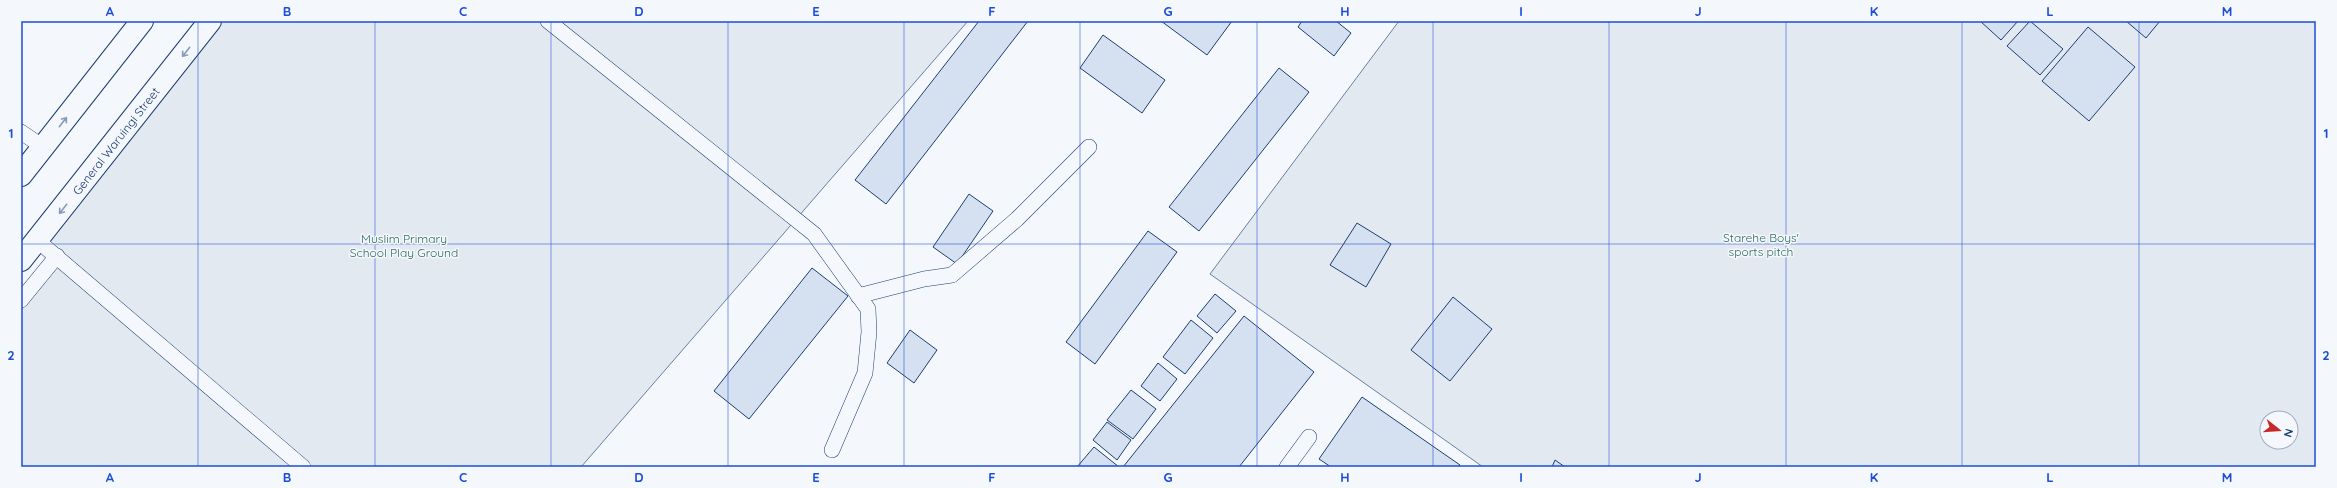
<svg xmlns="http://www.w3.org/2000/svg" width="2337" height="488" font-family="Quicksand,sans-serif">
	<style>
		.green { fill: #e3e9f0; stroke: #687fa3; fill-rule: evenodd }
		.building { fill: #d5e0f0; stroke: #1d3f73 }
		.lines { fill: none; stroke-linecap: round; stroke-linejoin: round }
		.lane-casing { stroke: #1d3f73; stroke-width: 16 }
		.secondary-casing { stroke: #1d3f73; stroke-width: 24 }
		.lane { stroke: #f4f7fb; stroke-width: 15 }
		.secondary { stroke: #f4f7fb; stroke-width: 22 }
		.oneway { stroke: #889bb7 }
		.grid { fill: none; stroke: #1d4ed8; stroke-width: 1; stroke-opacity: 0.55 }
		.labels { text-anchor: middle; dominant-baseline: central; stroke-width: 3; stroke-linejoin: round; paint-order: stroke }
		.street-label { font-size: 12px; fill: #1d3f73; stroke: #f4f7fb }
		.park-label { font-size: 12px; fill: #2c6c60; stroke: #f4f7fb }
		.neatline { fill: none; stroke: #1d4ed8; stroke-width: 1.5 }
		.grid-label { font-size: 13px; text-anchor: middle; font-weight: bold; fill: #1d4ed8 }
	</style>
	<rect width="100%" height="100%" fill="#f4f7fb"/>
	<g class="green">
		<path d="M 210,21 L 968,21 L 581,467 L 21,467 L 21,310 L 56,256 L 38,241 Z"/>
		<path d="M 1399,21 L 2316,21 L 2316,467 L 1483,467 L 1210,274 ZM 2267,418 L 2291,418 L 2291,442 L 2267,442 Z"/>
	</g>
	<g class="building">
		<path d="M 979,21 L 1028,21 L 886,204 L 855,180 Z"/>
		<path d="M 1161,21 L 1232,21 L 1207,55 Z"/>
		<path d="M 1302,21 L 1336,21 L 1351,33 L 1334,56 L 1298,27 Z"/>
		<path d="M 1980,21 L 2018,21 L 2001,40 Z"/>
		<path d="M 2030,21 L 2063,49 L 2040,75 L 2007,46 Z"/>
		<path d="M 2126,21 L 2160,21 L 2146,38 Z"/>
		<path d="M 2088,27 L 2135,67 L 2089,121 L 2042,81 Z"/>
		<path d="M 1103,35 L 1165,80 L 1142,113 L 1080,68 Z"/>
		<path d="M 1279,68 L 1309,92 L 1199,231 L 1169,207 Z"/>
		<path d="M 969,194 L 993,211 L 957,264 L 933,247 Z"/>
		<path d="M 1357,223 L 1391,244 L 1366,287 L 1330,265 Z"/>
		<path d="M 1148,231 L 1177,252 L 1095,364 L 1066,342 Z"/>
		<path d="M 812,268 L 848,296 L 749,419 L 714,391 Z"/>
		<path d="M 1215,294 L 1236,311 L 1217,333 L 1197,316 Z"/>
		<path d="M 1453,297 L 1492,329 L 1450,381 L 1411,350 Z"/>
		<path d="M 1244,316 L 1314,372 L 1239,467 L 1123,467 Z"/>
		<path d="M 1191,320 L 1213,338 L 1185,374 L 1163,357 Z"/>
		<path d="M 910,330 L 937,350 L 914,383 L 887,363 Z"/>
		<path d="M 1158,363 L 1177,379 L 1160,401 L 1141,386 Z"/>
		<path d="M 1131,390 L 1156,409 L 1133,439 L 1107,420 Z"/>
		<path d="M 1362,397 L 1460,465 L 1458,467 L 1331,467 L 1319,459 Z"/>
		<path d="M 1107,422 L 1131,440 L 1117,460 L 1093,440 Z"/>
		<path d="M 1094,447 L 1119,467 L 1077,467 Z"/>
		<path d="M 1555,460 L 1565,467 L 1552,467 Z"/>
	</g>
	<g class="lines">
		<g class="lane-casing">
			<g id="lane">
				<path d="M 548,21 L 814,234 L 868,309 L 869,332 L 865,373 L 832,450"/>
				<path d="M 21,132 L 43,147"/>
				<path d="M 38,241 L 303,467"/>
				<path d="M 858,296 L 924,279 L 952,275 L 1017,219 L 1089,147"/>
				<path d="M 21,300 L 57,256"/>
				<path d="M 1287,467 L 1309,437"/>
			</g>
		</g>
		<g class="secondary-casing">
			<g id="secondary">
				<path d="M 21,175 L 142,21"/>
				<path d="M 21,260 L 210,21"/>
			</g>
		</g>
		<use href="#lane" class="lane"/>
		<use href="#secondary" class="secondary"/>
	</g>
	<defs><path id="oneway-shaft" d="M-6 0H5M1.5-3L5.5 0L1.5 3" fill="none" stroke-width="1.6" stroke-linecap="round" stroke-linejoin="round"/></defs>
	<g class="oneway">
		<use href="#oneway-shaft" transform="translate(186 52) rotate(128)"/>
		<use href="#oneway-shaft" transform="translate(63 122) rotate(-52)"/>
		<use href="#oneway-shaft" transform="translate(63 209) rotate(128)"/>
	</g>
	<path class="grid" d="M 198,21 L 198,467M 375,21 L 375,467M 551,21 L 551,467M 728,21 L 728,467M 904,21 L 904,467M 1080,21 L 1080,467M 1257,21 L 1257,467M 1433,21 L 1433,467M 1609,21 L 1609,467M 1786,21 L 1786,467M 1962,21 L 1962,467M 2139,21 L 2139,467M 21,244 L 2316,244"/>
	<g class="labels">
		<g class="street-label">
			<text transform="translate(116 141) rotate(-52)">General Waruingi Street</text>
		</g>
		<g class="park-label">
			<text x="1761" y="237">Starehe Boys'<tspan x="1761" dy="14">sports pitch</tspan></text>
			<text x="404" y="238">Muslim Primary<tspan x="404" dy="14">School Play Ground</tspan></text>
		</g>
	</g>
	<rect width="2337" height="488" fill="none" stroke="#f4f7fb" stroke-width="44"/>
	<g transform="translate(2279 430) rotate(107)"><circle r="19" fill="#f4f7fb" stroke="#9eadc5"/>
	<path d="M0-3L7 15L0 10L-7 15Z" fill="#c62828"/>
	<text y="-6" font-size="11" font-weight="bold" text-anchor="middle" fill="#1d3f73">N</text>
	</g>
	<rect x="22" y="22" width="2293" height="444" class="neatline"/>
	<g class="grid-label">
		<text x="110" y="16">A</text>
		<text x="287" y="16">B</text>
		<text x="463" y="16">C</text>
		<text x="639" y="16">D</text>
		<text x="816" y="16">E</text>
		<text x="992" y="16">F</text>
		<text x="1168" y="16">G</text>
		<text x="1345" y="16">H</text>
		<text x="1521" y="16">I</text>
		<text x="1698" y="16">J</text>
		<text x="1874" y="16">K</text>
		<text x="2050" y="16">L</text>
		<text x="2227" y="16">M</text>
		<text x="11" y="138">1</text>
		<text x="2326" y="138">1</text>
		<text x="11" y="360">2</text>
		<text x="2326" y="360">2</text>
		<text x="110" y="482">A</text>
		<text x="287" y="482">B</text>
		<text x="463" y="482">C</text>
		<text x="639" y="482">D</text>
		<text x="816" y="482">E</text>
		<text x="992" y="482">F</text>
		<text x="1168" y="482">G</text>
		<text x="1345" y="482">H</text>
		<text x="1521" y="482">I</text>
		<text x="1698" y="482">J</text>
		<text x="1874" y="482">K</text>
		<text x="2050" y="482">L</text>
		<text x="2227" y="482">M</text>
	</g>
</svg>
